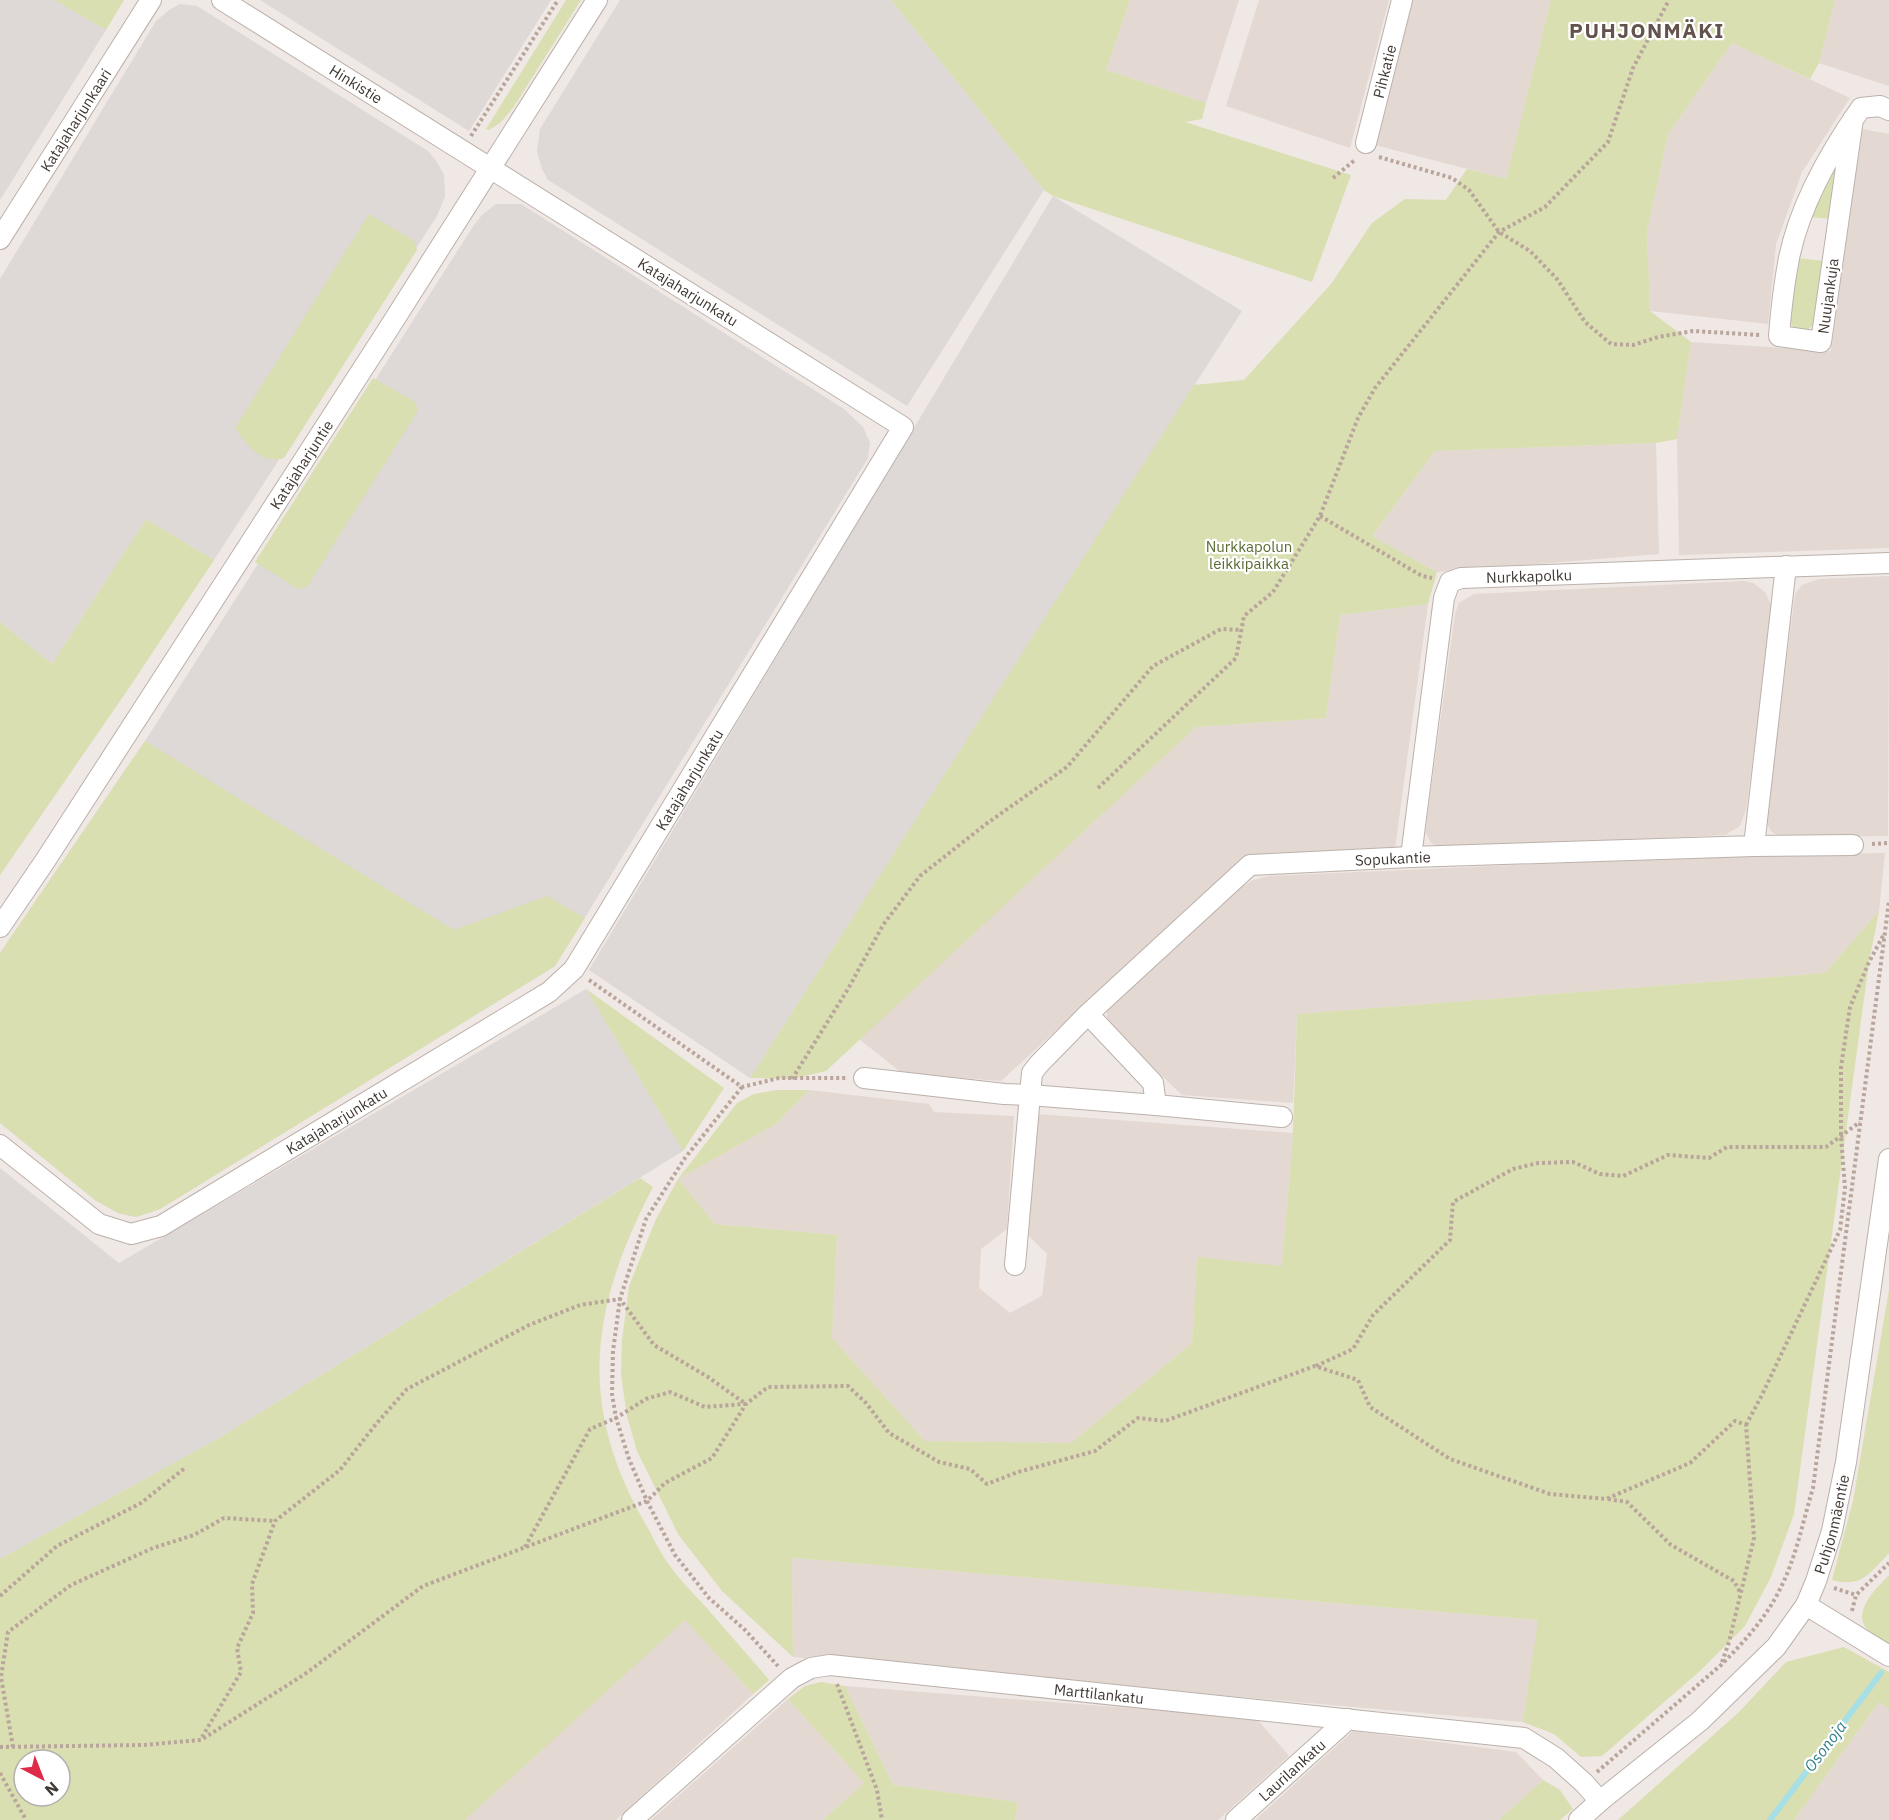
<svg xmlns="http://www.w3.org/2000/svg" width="1889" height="1820" font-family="'IBM Plex Sans',sans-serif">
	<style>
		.residential { fill: #e3d8d2 }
		.industrial { fill: #ded8d6 }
		.green { fill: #d9dfb1; fill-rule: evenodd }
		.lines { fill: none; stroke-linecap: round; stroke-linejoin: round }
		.stream { stroke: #a6dfe6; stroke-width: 6 }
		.minor-casing { stroke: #bcb1ab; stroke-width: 22 }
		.path { stroke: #b9a59b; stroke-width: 4; stroke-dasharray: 3 3; stroke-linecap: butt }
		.minor { stroke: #fff; stroke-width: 20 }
		.labels { text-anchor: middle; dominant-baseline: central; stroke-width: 4.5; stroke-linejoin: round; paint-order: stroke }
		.street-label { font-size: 15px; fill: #403834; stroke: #fff }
		.park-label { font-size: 15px; fill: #586a30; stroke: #fff }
		.water-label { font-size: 16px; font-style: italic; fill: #368089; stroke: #fff }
		.district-label { font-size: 21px; font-weight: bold; letter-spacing: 1.5px; fill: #62534d; stroke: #fff }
	</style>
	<rect width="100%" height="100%" fill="#efe8e4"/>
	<g class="residential">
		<path d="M 1130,0 L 1239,0 L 1206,103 L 1106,70 Z"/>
		<path d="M 1259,0 L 1389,0 L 1350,148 L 1226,106 Z"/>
		<path d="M 1413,0 L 1551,0 L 1506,179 L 1375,145 Z"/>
		<path d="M 1835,0 L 1889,0 L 1889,86 L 1819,63 Z"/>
		<path d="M 1732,43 L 1850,98 L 1802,172 L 1776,244 L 1768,324 L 1650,311 L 1647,232 L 1668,134 Z"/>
		<path d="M 1862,129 L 1889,134 L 1889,548 L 1679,555 L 1677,439 L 1691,342 L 1831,351 Z"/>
		<path d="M 1656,443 L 1659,554 L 1437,572 L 1372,536 L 1435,451 Z"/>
		<path d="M 1889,576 L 1888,836 L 1784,837 L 1777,835 L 1771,831 L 1767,824 L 1766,817 L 1795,594 L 1802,585 L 1819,579 Z"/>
		<path d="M 1745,581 L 1753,583 L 1765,592 L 1773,608 L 1746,810 L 1740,826 L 1725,835 L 1442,849 L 1431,843 L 1426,833 L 1427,818 L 1455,614 L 1459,603 L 1474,594 Z"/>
		<path d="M 1428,604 L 1395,849 L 1244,857 L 1001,1081 L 902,1073 L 859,1039 L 1196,727 L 1326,718 L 1340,615 Z"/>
		<path d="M 1885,853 L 1879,911 L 1825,973 L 1297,1014 L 1293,1103 L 1182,1095 L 1113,1029 L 1107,1018 L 1107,1012 L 1112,1005 L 1239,889 L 1253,880 L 1270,876 L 1742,855 Z"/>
		<path d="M 809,1090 L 929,1104 L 934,1112 L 1014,1116 L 1007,1229 L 981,1249 L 979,1288 L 1010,1313 L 1042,1296 L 1047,1254 L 1027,1234 L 1037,1114 L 1293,1133 L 1282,1267 L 1197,1257 L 1192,1343 L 1071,1443 L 925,1441 L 832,1338 L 837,1235 L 715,1224 L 678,1179 L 776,1124 Z"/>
		<path d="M 792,1558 L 1539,1620 L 1523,1722 L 793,1657 Z"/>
		<path d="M 685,1619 L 753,1694 L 616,1820 L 465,1820 Z"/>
		<path d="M 845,1686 L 1256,1718 L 1289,1756 L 1218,1820 L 1015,1820 L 1018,1802 L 893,1785 Z"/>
		<path d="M 788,1699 L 864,1783 L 823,1820 L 651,1820 Z"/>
		<path d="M 1879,1702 L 1889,1709 L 1889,1820 L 1794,1820 Z"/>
		<path d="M 1353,1731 L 1516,1752 L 1543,1780 L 1499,1820 L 1255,1820 Z"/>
	</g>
	<g class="industrial">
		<path d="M 0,0 L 54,0 L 106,30 L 0,200 Z"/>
		<path d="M 260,0 L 551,0 L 469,131 Z"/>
		<path d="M 620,0 L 891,0 L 1044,190 L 907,406 L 548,180 L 542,169 L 537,151 L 540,129 Z"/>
		<path d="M 180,4 L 197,6 L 428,151 L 437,162 L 444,175 L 445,196 L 437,216 L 214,560 L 146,519 L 52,664 L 0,622 L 0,279 L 156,21 L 169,10 Z"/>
		<path d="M 1053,196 L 1242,311 L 750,1078 L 589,970 Z"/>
		<path d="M 496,204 L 521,204 L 844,409 L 863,427 L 870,443 L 868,458 L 555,966 L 160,1209 L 136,1217 L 118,1213 L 95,1200 L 0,1123 L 0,953 L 145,741 L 474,225 L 483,214 Z"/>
		<path d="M 586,989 L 683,1151 L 221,1437 L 0,1559 L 0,1168 L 119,1263 Z"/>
	</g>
	<g class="green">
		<path d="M 54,0 L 124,0 L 106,30 Z"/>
		<path d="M 566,0 L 581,0 L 513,108 L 500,123 L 489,130 L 486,129 Z"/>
		<path d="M 891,0 L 1130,0 L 1106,70 L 1206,103 L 1202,119 L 1185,122 L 1351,175 L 1312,282 L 1053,196 L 1044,190 Z"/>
		<path d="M 1551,0 L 1835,0 L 1819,63 L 1810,79 L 1732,43 L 1668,134 L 1647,232 L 1650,311 L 1691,342 L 1677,439 L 1656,443 L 1435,451 L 1372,536 L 1437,572 L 1428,604 L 1340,615 L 1326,718 L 1196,727 L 826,1071 L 792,1079 L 750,1078 L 1194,385 L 1244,380 L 1331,284 L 1372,223 L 1405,199 L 1446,200 L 1467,169 L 1506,179 Z"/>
		<path d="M 1832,172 L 1835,172 L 1837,177 L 1831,219 L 1811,217 Z"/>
		<path d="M 369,214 L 414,241 L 417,250 L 284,458 C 260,465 248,445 235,428 Z"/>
		<path d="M 1797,258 L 1824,261 L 1816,319 L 1812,326 L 1807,330 L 1794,328 L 1790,322 L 1789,315 Z"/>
		<path d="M 373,378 L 415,402 L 418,411 L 307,587 L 298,589 L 255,562 Z"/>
		<path d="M 146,519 L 214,560 L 129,688 L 0,875 L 0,622 L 52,664 Z"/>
		<path d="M 145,741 L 454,930 L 547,896 L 585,918 L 555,966 L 160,1209 L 136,1217 L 118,1213 L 95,1200 L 0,1123 L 0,953 Z"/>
		<path d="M 1879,911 L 1869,962 L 1794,1514 L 1771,1577 L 1745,1626 L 1700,1671 L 1602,1756 L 1581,1757 L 1554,1734 L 1523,1722 L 1538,1620 L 792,1558 L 793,1657 L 722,1591 L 678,1534 L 637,1451 L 627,1416 L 621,1375 L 622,1340 L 629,1286 L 656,1219 L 678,1179 L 737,1103 L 754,1094 L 777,1090 L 809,1090 L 776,1124 L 678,1179 L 715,1224 L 837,1235 L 832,1338 L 925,1441 L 1071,1443 L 1192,1343 L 1197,1257 L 1282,1266 L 1293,1133 L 1297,1014 L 1825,973 Z"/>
		<path d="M 586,989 L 724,1088 L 683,1151 Z"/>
		<path d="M 640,1178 L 653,1187 C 591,1306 576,1403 645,1523 C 653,1537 660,1553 670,1566 C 680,1580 692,1592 703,1604 C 725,1629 747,1654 769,1680 L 753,1694 L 685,1620 L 465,1820 L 0,1820 L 0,1559 L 221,1437 ZM 24,1760 L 60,1760 L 60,1796 L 24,1796 Z"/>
		<path d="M 1889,1290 L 1889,1553 C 1870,1573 1862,1588 1832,1580 L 1853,1501 Z"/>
		<path d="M 1889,1575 L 1889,1644 C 1883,1640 1875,1636 1869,1631 C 1849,1613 1877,1588 1889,1575 Z"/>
		<path d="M 1844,1647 L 1889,1672 L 1889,1709 L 1879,1702 L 1794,1820 L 1618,1820 L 1738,1713 L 1786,1662 Z"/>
		<path d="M 821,1682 L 845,1686 L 893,1785 L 1018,1802 L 1015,1820 L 823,1820 L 864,1783 L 788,1699 L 805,1686 Z"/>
		<path d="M 1543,1780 L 1560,1790 L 1573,1809 L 1560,1820 L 1499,1820 Z"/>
	</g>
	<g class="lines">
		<path class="stream" d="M 1770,1820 L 1881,1673"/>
		<g class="minor-casing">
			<g id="minor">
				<path d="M 1853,119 L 1821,342 L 1779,336 C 1781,310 1784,284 1789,258 C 1800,205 1830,152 1861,108 L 1880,106 L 1889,110"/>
				<path id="s1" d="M 1366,143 L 1402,0"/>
				<path id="s2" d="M 0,239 L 151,0"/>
				<path d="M 1754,846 L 1853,845"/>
				<path id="s3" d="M 1411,857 L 1444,598 L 1450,582 L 1461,578 L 1889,563"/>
				<path id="s4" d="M 0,927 L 45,861 L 382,339 L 597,0"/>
				<path id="s5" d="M 1088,1014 L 1039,1064 L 1032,1073 L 1030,1095 L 1156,1105 L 1153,1083 L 1088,1014 L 1250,865 L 1411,857 L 1754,846 L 1786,566"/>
				<path d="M 864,1078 L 1004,1094 L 1030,1095 L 1015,1265"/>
				<path d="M 1156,1105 L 1282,1117"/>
				<path id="s6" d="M 0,1145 L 99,1224 L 131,1234 L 161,1226 L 549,992 L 574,969 L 903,427 L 222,0"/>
				<path d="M 1806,1605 L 1889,1656"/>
				<path id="s7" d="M 632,1820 L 792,1678 L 811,1668 L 830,1665 L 1524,1738 L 1556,1758 L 1584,1783 L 1600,1801"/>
				<path id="s8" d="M 1236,1820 L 1348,1719"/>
				<path id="s9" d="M 1579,1820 L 1600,1801 L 1700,1721 L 1776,1647 L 1806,1605 L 1816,1581 L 1832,1531 L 1846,1462 L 1889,1159"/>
			</g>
		</g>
		<g class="path">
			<path d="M 471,136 L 558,0"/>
			<path d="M 1379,157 L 1452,178 L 1469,190 L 1499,232 L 1530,251 L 1557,279 L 1585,322 L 1611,344 L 1633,345 L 1658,337 L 1693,331 L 1760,335"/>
			<path d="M 1333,178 L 1356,159"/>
			<path d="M 1320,516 L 1422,576 L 1432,578"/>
			<path d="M 1098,788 L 1236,658 L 1244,616 L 1273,592 L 1320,516 L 1358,418 L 1375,388 L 1499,232 L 1545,207 L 1608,142 L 1633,68 L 1669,0"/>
			<path d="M 1872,844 L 1889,843"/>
			<path d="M 589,980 L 742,1087 L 779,1078 L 847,1078"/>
			<path d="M 792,1079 L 848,989 L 883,925 L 920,876 L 986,824 L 1067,767 L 1153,666 L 1221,629 L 1242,630"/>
			<path d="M 742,1087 L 685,1158 L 646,1219 L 620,1299 L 613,1351 L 612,1394 L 616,1418 L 629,1459 L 647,1501 L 675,1555 L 709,1598 L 745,1630 L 778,1666"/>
			<path d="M 1316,1366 L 1353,1349 L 1373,1315 L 1450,1240 L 1453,1202 L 1513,1169 L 1538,1163 L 1573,1162 L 1600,1174 L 1623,1176 L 1668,1155 L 1709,1158 L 1727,1147 L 1826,1147 L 1860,1122"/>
			<path d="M 1746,1425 L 1762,1395 L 1840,1230 L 1845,1188 L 1841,1136 L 1841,1067 L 1850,1007 L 1869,962 L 1883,936"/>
			<path d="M 1608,1499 L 1627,1502 L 1671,1545 L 1734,1581 L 1740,1592"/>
			<path d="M 525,1547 L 590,1429 L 616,1418 L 646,1399 L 670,1392 L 705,1407 L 745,1404"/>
			<path d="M 1834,1588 L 1856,1595"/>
			<path d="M 0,1596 L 57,1546 L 141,1503 L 185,1468"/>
			<path d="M 1852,1611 L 1856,1595 L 1889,1563"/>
			<path d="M 837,1684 L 877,1790 L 882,1820"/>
			<path d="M 202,1737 L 241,1672 L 237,1648 L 253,1613 L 252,1584 L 275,1521 L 340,1470 L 376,1424 L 407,1389 L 529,1325 L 580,1305 L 620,1299 L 654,1345 L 708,1377 L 746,1404"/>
			<path d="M 0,1747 L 143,1745 L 201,1740 L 305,1674 L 423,1586 L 647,1501 L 665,1483 L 712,1458 L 746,1404 L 768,1387 L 848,1386 L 866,1403 L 889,1433 L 939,1462 L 970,1469 L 987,1484 L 1018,1472 L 1095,1451 L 1138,1418 L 1165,1421 L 1315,1366 L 1358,1380 L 1370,1407 L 1450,1459 L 1550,1494 L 1606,1499 L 1690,1463 L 1735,1421 L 1746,1425 L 1754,1538 L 1729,1642 L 1721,1665"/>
			<path d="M 13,1747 L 1,1677 L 8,1632 L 71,1585 L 153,1548 L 194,1535 L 224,1518 L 275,1521"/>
			<path d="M 1597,1772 L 1721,1665 C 1744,1642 1766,1618 1780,1589 C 1796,1558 1803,1521 1813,1488 L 1889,901"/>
			<path d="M 0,1773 L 26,1820"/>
		</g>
		<use href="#minor" class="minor"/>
	</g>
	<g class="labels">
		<g class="street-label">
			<text stroke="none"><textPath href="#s1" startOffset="74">Pihkatie</textPath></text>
			<text transform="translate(356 84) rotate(32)">Hinkistie</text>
			<text stroke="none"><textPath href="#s2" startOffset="141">Katajaharjunkaari</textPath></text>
			<text transform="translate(688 292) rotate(32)">Katajaharjunkatu</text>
			<text transform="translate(1828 296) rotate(-82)">Nuujankuja</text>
			<text stroke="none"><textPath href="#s4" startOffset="552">Katajaharjuntie</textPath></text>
			<text stroke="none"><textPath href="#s3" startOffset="358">Nurkkapolku</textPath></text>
			<text stroke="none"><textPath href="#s6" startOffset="900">Katajaharjunkatu</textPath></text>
			<text stroke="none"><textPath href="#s5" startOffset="710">Sopukantie</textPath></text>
			<text stroke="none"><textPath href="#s6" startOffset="396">Katajaharjunkatu</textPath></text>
			<text stroke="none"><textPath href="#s9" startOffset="399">Puhjonmäentie</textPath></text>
			<text stroke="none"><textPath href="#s7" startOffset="525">Marttilankatu</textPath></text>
			<text stroke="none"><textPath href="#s8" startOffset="75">Laurilankatu</textPath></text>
		</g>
		<g class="park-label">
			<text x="1249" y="546">Nurkkapolun<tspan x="1249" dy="17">leikkipaikka</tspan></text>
		</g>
		<g class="water-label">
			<text transform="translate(1825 1746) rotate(-53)">Osonoja</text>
		</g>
		<g class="district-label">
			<text x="1647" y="30">PUHJONMÄKI</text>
		</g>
	</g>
	<g transform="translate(42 1778) rotate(138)"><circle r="28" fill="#ffffff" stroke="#b3afae" stroke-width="1.5"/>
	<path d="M0-4.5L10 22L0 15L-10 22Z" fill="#df2b48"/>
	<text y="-9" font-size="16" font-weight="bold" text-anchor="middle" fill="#403834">N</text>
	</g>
</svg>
